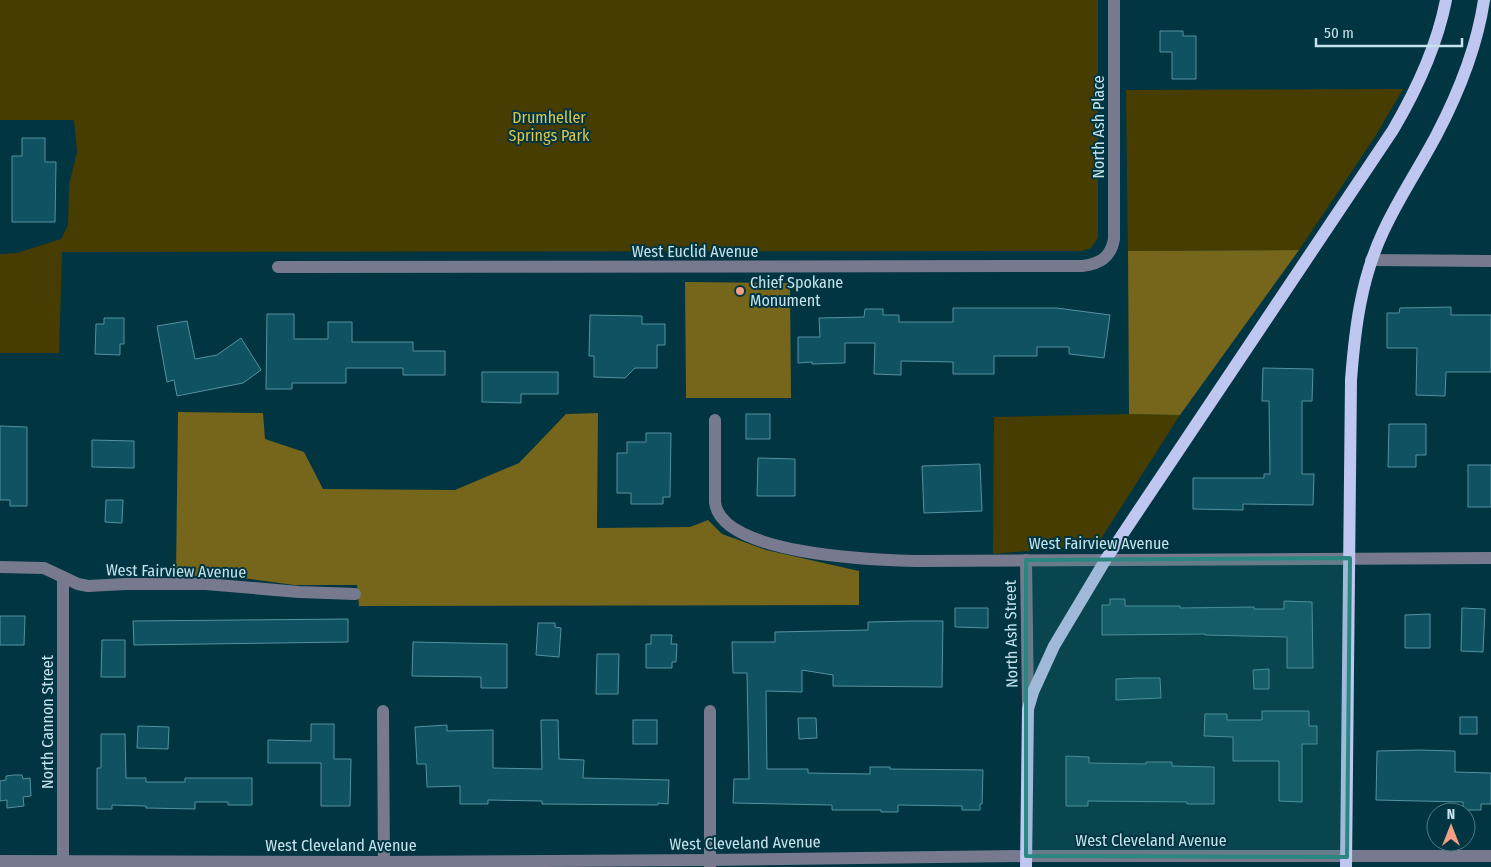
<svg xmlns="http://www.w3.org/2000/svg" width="1491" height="867" font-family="'Fira Sans Condensed',sans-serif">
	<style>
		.green { fill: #483d00 }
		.forest { fill: #75661b }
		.building { fill: #0f5363; stroke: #5491a1 }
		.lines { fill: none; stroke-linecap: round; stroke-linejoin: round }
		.minor { stroke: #777a8e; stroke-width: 12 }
		.major { stroke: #bfc6ef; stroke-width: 12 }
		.marked { fill: #2a8681; fill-opacity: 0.2; stroke: #2a8681; stroke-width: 4; stroke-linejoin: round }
		.poi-dot { fill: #f39f85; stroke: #003541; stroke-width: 2 }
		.labels { text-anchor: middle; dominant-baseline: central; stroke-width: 4; stroke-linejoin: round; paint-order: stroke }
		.park-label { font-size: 16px; fill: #e1c745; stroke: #003541 }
		.street-label { font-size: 16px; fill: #c5e3ec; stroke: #003541 }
		.poi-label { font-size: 16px; fill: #c5e3ec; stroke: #003541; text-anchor: start }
	</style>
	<rect width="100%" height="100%" fill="#003541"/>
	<g class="green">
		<path d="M 0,0 L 1098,0 L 1098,238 L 1091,248 L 1082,251 L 62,252 L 59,353 L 0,353 L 0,254 L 17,253 L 61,239 L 68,225 L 69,185 L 77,152 L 74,120 L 0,120 Z"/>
		<path d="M 1403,89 L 1376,135 L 1299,250 L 1128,251 L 1126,90 Z"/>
		<path d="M 1129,414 L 1180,415 L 1097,545 L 993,554 L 994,417 Z"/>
	</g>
	<g class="forest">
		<path d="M 1299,250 L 1180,415 L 1129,414 L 1128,251 Z"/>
		<path d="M 685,282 L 790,283 L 791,398 L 686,398 Z"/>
		<path d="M 178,412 L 263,413 L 265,439 L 304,452 L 323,489 L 455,490 L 519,463 L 566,414 L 598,413 L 597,528 L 690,527 L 708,520 L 722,534 L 766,550 L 859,571 L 859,605 L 359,606 L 357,585 L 294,585 L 243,578 L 176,575 Z"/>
	</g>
	<g class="building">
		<path d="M 1160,31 L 1183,31 L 1183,36 L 1196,36 L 1196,79 L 1172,79 L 1172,52 L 1160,52 Z"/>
		<path d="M 22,138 L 45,138 L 45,162 L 56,162 L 55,222 L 12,222 L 12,156 L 22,156 Z"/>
		<path d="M 1451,307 L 1451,315 L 1491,315 L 1491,372 L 1446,372 L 1445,396 L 1416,395 L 1417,348 L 1387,348 L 1387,313 L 1399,313 L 1400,308 Z"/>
		<path d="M 953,308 L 1057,308 L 1110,315 L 1104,358 L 1069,354 L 1069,347 L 1037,347 L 1037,356 L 994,356 L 994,374 L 953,374 L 953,362 L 901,361 L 901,375 L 874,374 L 875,343 L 845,343 L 845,363 L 812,364 L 812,362 L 798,363 L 798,337 L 820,337 L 819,318 L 864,317 L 865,309 L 883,309 L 883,315 L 899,315 L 899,322 L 953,322 Z"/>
		<path d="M 267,314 L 294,314 L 294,339 L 328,339 L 328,322 L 352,322 L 352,342 L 413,342 L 413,351 L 445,351 L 445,375 L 403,375 L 403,368 L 346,368 L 346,383 L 292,383 L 292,389 L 266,389 Z"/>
		<path d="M 590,315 L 642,316 L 642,324 L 665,324 L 665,345 L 657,345 L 657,368 L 635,368 L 625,378 L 594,377 L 594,356 L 589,356 Z"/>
		<path d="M 104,318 L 124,318 L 124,344 L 120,344 L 120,355 L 95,354 L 96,324 L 104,324 Z"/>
		<path d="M 187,321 L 195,359 L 217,355 L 241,338 L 261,370 L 243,383 L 177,396 L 174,380 L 167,382 L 157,326 Z"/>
		<path d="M 1263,368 L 1313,369 L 1312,401 L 1302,401 L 1302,474 L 1314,474 L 1313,505 L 1243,504 L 1243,510 L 1193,509 L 1193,478 L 1264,478 L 1264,474 L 1270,474 L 1269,401 L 1262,401 Z"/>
		<path d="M 482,372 L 558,372 L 558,394 L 521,394 L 521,403 L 482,402 Z"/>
		<rect x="746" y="414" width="24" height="25"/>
		<path d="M 1389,424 L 1426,424 L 1426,455 L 1416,455 L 1416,467 L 1388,467 Z"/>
		<path d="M 0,426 L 27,427 L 27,506 L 10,506 L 10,500 L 0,500 Z"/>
		<path d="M 646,433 L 671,433 L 670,497 L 663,497 L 663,504 L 631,504 L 631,493 L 617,493 L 617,453 L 627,453 L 627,442 L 646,442 Z"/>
		<path d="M 92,440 L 134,441 L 134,468 L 92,467 Z"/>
		<path d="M 758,458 L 795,459 L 795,496 L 757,496 Z"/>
		<path d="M 980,464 L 982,511 L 924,513 L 922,466 Z"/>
		<rect x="1468" y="465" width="23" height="42"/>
		<path d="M 106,500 L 123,500 L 122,523 L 105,522 Z"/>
		<path d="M 1110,599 L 1125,599 L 1125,606 L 1180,606 L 1180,608 L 1254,607 L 1254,609 L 1284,609 L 1284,601 L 1312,602 L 1313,668 L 1287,668 L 1287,637 L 1205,635 L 1205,634 L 1102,635 L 1102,605 L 1110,605 Z"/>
		<path d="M 955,608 L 988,608 L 988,628 L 955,627 Z"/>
		<path d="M 1462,608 L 1485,609 L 1483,652 L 1461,651 Z"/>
		<path d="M 1430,614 L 1430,648 L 1405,648 L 1405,615 Z"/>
		<path d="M 0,616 L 25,616 L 24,645 L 0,645 Z"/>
		<path d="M 348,619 L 348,642 L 134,645 L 133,621 Z"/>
		<path d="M 911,621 L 943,621 L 942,687 L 833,686 L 833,675 L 802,670 L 802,692 L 766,691 L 767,769 L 808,769 L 808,773 L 870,774 L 870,767 L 890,767 L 890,769 L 983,770 L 982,804 L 980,804 L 980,810 L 962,810 L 962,806 L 898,805 L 898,812 L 881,812 L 881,810 L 832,810 L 832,805 L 733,803 L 734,779 L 749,779 L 747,673 L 733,673 L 732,642 L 775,642 L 775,632 L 868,630 L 868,622 Z"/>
		<path d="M 538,623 L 555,623 L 555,627 L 561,628 L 559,657 L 536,655 Z"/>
		<path d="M 651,635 L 672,635 L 671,644 L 677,644 L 676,662 L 672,662 L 672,668 L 646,668 L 646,644 L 651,644 Z"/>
		<path d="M 102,640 L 125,640 L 125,677 L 101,677 Z"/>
		<path d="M 413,642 L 507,644 L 507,688 L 481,688 L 481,677 L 412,676 Z"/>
		<path d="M 597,654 L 619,654 L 618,694 L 596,694 Z"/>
		<path d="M 1269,669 L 1269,689 L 1254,689 L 1253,670 Z"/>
		<path d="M 1138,678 L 1160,678 L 1161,698 L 1116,700 L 1116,679 Z"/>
		<path d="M 1262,711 L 1309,711 L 1309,726 L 1317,726 L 1317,744 L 1302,744 L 1302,802 L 1279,801 L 1279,761 L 1233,761 L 1233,737 L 1204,736 L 1205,714 L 1227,714 L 1227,720 L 1262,720 Z"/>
		<rect x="1460" y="717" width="17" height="17"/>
		<path d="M 798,718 L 816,718 L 817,738 L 799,739 Z"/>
		<path d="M 541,720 L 558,720 L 559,759 L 584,760 L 583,778 L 669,780 L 668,804 L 658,803 L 658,805 L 542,804 L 542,801 L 488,800 L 488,804 L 460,804 L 460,786 L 427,787 L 426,764 L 417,764 L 415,727 L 447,725 L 447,731 L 493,730 L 493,768 L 542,769 Z"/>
		<rect x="633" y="720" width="24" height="24"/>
		<path d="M 311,724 L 334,724 L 334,759 L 351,759 L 350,806 L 321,806 L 321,763 L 268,763 L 268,740 L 311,741 Z"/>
		<path d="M 138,726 L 169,727 L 168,749 L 137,748 Z"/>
		<path d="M 101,734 L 125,734 L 126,778 L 146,778 L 146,782 L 185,782 L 185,778 L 252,778 L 252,805 L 228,805 L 228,802 L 195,802 L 195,809 L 146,808 L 146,806 L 112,805 L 112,809 L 97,809 L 97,768 L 101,768 Z"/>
		<path d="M 1420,750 L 1455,751 L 1455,772 L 1491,773 L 1491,804 L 1481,804 L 1481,810 L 1463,810 L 1463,802 L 1376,800 L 1377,751 Z"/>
		<path d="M 1066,756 L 1089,757 L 1089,763 L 1146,764 L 1146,762 L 1172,762 L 1172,766 L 1214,767 L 1214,804 L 1187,804 L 1187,802 L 1088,801 L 1088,806 L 1066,806 Z"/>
		<path d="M 14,775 L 22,775 L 23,779 L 30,778 L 31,796 L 23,797 L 24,806 L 7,808 L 7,800 L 0,801 L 0,781 L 6,780 L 6,776 Z"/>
	</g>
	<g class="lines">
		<g class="minor">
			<path d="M 1371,260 L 1491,261"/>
			<path d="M 278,267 L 1082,266 C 1100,264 1111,257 1114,239 L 1114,0"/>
			<path d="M 715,420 L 715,502 C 720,555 875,560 916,561 L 1491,558"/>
			<path d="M 1026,560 L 1028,705"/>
			<path d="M 0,567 L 44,568 L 78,584 L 88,586 L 125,584 L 206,584 L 299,592 L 355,594"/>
			<path d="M 383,711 L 384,867"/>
			<path d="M 0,861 L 384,862 L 710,860 L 1026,856 L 1491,856"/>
			<path d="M 63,867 L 63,577"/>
			<path d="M 710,867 L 710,711"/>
		</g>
		<g class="major">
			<path d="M 1026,867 L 1028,709 L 1033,692 L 1054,646 L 1106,559 L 1393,130 C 1417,89 1437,46 1446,0"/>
			<path d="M 1346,867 L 1351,380 C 1355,328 1361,279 1383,232 C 1398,199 1419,168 1436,136 C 1458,94 1477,47 1484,0"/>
		</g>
	</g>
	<path class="marked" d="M 1350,558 L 1347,857 L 1026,856 L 1026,560 Z"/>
	<circle class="poi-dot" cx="740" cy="291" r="5"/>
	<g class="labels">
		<g class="park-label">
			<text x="549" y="117">Drumheller<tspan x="549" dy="18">Springs Park</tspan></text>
		</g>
		<g class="street-label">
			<text transform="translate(1098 127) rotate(-90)">North Ash Place</text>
			<text x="695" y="251">West Euclid Avenue</text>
			<text x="1099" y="543">West Fairview Avenue</text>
			<text transform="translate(176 571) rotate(1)">West Fairview Avenue</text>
			<text transform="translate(1011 634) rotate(-91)">North Ash Street</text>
			<text transform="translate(47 722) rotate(-90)">North Cannon Street</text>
			<text x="1151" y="840">West Cleveland Avenue</text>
			<text transform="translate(745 843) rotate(-1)">West Cleveland Avenue</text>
			<text x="341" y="845">West Cleveland Avenue</text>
		</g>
		<g class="poi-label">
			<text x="750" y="282">Chief Spokane<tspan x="750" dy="18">Monument</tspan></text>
		</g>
	</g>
	<g transform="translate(1451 827)"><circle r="24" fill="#003541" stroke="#4f7b85"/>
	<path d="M0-4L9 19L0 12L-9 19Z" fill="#f39f85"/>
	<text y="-8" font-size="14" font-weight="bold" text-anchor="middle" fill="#c5e3ec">N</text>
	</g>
	<path d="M1316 38v8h146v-8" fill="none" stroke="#c5e3ec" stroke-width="2.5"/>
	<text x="1324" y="38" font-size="15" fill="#c5e3ec" stroke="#003541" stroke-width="4" paint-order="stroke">50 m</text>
</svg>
